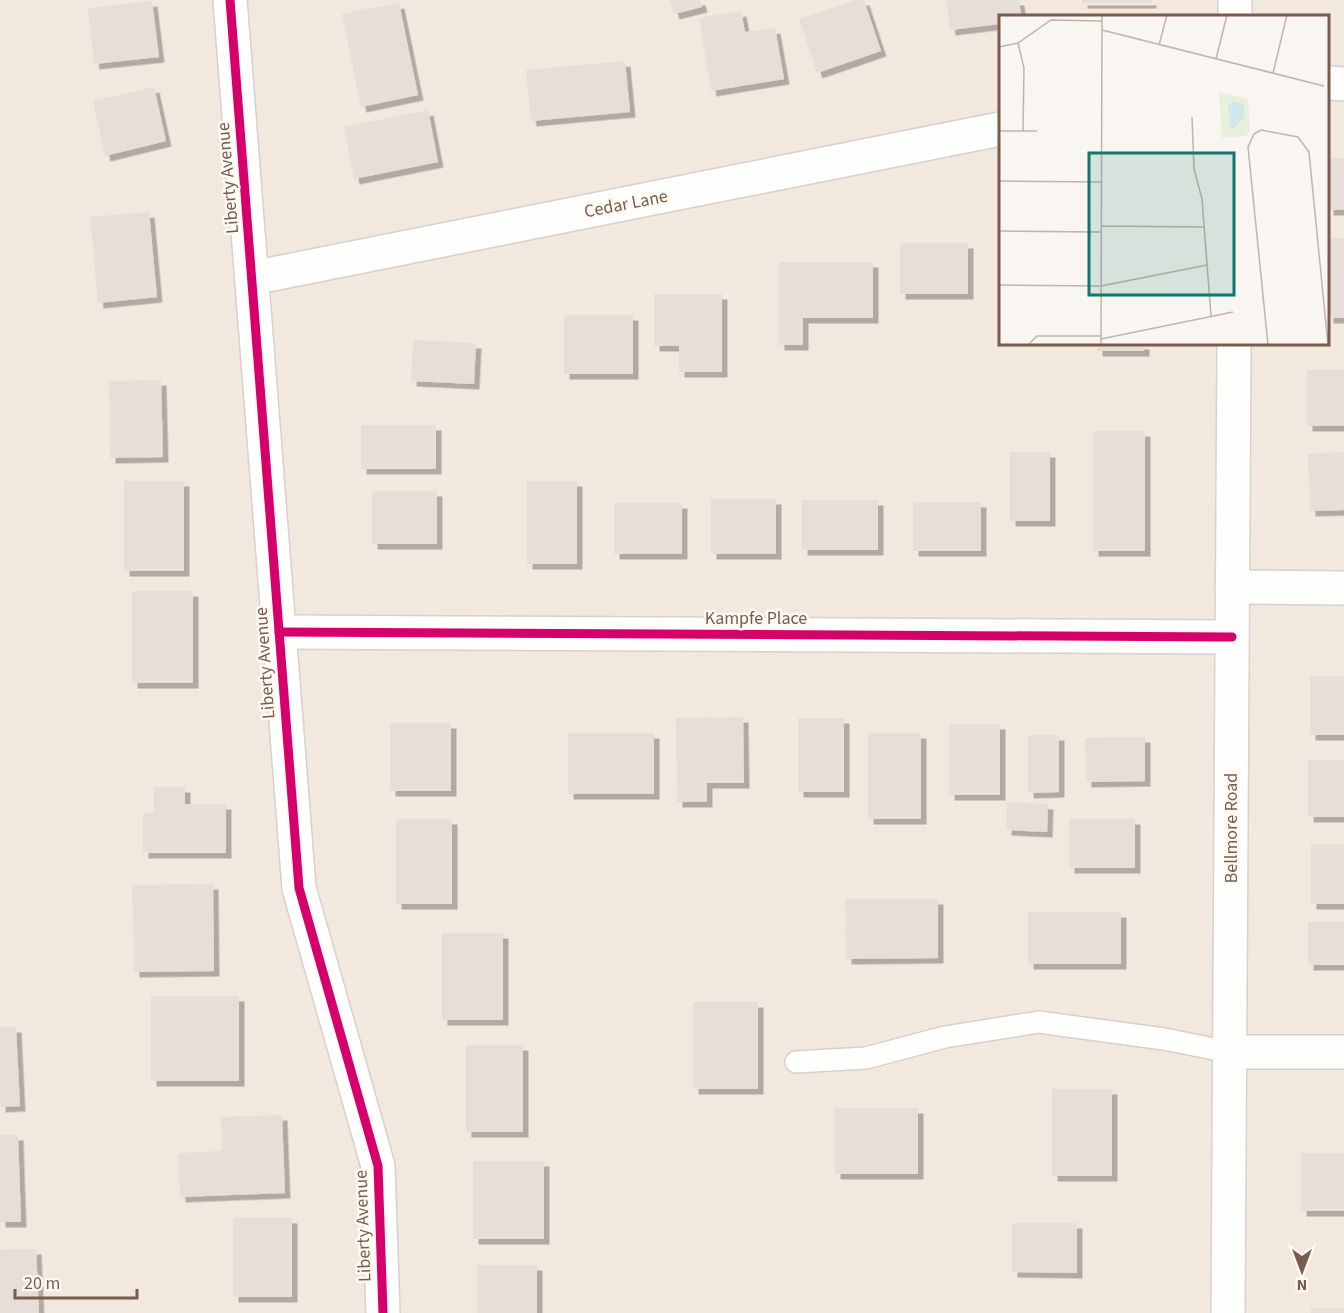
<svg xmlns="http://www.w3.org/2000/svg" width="1344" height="1313" font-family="'Source Sans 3',sans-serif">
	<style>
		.residential { fill: #f2e8de; fill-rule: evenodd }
		.building { fill: #e6ded7; filter: url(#shadow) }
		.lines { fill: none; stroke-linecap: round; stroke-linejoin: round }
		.lane-casing { stroke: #d7d1cb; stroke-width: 24 }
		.street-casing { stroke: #d7d1cb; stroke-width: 36 }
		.secondary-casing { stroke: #d9d2cb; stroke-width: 36 }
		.lane { stroke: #fefefd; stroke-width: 21 }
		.street { stroke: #fefefd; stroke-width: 33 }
		.secondary { stroke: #fefefd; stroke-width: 33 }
		.cycleway-casing { stroke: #fffaf3; stroke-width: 13 }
		.cycleway { stroke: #d6006c; stroke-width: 9 }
		.labels { text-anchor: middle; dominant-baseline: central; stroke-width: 5; stroke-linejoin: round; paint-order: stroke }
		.street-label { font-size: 18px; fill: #7a5c4d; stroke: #fffaf3 }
		.inset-road { fill: none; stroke: #c2b3aa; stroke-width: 1.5 }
		.view { fill: #0f766e; fill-opacity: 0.15; stroke: #0f766e; stroke-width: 3 }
		.inset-edge { fill: none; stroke: #7a5c4d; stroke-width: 3 }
	</style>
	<defs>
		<filter id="shadow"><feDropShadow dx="5.5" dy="5.5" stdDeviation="0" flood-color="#0004"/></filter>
	</defs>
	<rect width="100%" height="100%" fill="#f9f5f0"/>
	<path class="residential" d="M 0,0 L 1344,0 L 1344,1313 L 0,1313 ZM 1000,16 L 1328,16 L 1328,344 L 1000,344 Z"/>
	<g class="building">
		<path d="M 670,0 L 700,0 L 702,7 L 674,14 Z"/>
		<path d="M 857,0 L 864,0 L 881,51 L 817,73 L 799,19 Z"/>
		<path d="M 946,0 L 1019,0 L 1021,16 L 1000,16 L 1000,24 L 950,30 Z"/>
		<rect x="1082" y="0" width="69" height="3"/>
		<path d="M 152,1 L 159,57 L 94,64 L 88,8 Z"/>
		<path d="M 399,3 L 418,95 L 361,107 L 342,14 Z"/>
		<path d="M 741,11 L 745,32 L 775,28 L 784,79 L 711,91 L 699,18 Z"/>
		<path d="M 625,61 L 630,112 L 531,121 L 526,70 Z"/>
		<path d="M 154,87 L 166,141 L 105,156 L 93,101 Z"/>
		<path d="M 428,110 L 438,162 L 354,179 L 344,127 Z"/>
		<rect x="1328" y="158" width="16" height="52"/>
		<path d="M 149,212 L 157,297 L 98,303 L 90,217 Z"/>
		<rect x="1328" y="238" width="16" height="80"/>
		<rect x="900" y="243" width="68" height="51"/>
		<path d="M 779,262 L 873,262 L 873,318 L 803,318 L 803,345 L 779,345 Z"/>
		<path d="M 654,294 L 722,294 L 722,372 L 679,372 L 679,346 L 654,346 Z"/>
		<rect x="564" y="315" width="69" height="59"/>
		<path d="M 413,340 L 476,343 L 474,384 L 411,381 Z"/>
		<rect x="1097" y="344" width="47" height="7"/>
		<rect x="1307" y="370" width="37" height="56"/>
		<path d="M 161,380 L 163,457 L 110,458 L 109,381 Z"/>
		<rect x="361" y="425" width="75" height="44"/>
		<rect x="1093" y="431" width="52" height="120"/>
		<rect x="1010" y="452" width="40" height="69"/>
		<path d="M 1344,452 L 1344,510 L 1310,511 L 1308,454 Z"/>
		<rect x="124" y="481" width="60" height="90"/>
		<rect x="527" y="481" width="50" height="83"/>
		<rect x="372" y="491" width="65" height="53"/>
		<rect x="711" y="499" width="65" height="55"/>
		<rect x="802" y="500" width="76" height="50"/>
		<rect x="913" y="502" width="68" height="49"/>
		<rect x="614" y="503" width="68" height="51"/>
		<rect x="132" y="591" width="61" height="92"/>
		<rect x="1310" y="676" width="34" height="59"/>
		<path d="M 743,717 L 744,783 L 707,783 L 707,802 L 677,802 L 676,718 Z"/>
		<rect x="798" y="718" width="46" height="74"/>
		<rect x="390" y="723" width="61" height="68"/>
		<rect x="949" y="724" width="51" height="71"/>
		<rect x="568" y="733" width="86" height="61"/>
		<rect x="868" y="733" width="53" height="86"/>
		<path d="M 1028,735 L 1059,735 L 1059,792 L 1028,793 Z"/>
		<path d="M 1145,737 L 1145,781 L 1086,782 L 1085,738 Z"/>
		<rect x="1308" y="760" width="36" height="57"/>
		<path d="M 154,787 L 185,787 L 185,804 L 226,804 L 226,853 L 143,853 L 143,813 L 154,813 Z"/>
		<path d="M 1007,802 L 1048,804 L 1047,832 L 1006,830 Z"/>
		<rect x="396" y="819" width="56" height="85"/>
		<rect x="1069" y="819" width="66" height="49"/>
		<rect x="1311" y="844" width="33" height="60"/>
		<path d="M 213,884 L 214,971 L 134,972 L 132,885 Z"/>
		<path d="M 845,899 L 938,899 L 938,958 L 846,959 Z"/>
		<rect x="1028" y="912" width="93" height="52"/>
		<rect x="1308" y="922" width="36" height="43"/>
		<rect x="442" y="933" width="61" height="87"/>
		<rect x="151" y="996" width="88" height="85"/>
		<rect x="693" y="1002" width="65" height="87"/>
		<path d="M 0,1027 L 16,1027 L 20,1106 L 0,1107 Z"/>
		<rect x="466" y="1045" width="57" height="87"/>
		<rect x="1052" y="1089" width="60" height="87"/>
		<rect x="835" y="1108" width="83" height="66"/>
		<path d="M 282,1115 L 285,1193 L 180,1197 L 178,1153 L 222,1151 L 221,1117 Z"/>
		<path d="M 0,1135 L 18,1135 L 21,1222 L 0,1222 Z"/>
		<rect x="1301" y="1153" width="43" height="58"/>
		<rect x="473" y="1161" width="71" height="78"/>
		<rect x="233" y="1218" width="59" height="79"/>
		<path d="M 1012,1223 L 1077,1223 L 1077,1273 L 1012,1272 Z"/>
		<path d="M 36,1249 L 39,1313 L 0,1313 L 0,1250 Z"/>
		<rect x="477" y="1265" width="60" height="48"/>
		<rect x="1311" y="1308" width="33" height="5"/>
	</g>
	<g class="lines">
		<g class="lane-casing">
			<path id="lane" d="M 796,1062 L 866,1058 L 945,1037 L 1039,1022 L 1164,1039 L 1229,1052"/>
		</g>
		<g class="street-casing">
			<g id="street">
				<path d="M 230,0 L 299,888 L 378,1166 L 383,1313"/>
				<path d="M 1328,83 L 1344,84"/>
				<path d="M 252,278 L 1000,129"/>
				<path d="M 1232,587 L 1344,588"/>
				<path d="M 279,632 L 1232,637"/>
				<path d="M 1229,1052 L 1344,1052"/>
			</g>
		</g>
		<g class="secondary-casing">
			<g id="secondary">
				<path d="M 1235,16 L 1235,0"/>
				<path d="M 1228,1313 L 1234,344"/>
			</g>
		</g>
		<use href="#lane" class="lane"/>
		<use href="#street" class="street"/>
		<use href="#secondary" class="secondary"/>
		<g class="cycleway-casing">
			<g id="cycleway">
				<path d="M 230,0 L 299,888 L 378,1166 L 383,1313"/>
				<path d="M 279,632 L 1232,637"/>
			</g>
		</g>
		<use href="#cycleway" class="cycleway"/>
	</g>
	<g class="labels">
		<g class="street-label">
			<text transform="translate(228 178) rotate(-95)">Liberty Avenue</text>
			<text transform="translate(626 204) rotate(-11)">Cedar Lane</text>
			<text x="756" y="618">Kampfe Place</text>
			<text transform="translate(265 663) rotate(-94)">Liberty Avenue</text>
			<text transform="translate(1231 828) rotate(-90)">Bellmore Road</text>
			<text transform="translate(363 1226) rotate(-92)">Liberty Avenue</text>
		</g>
	</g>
	<g transform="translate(999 15)">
		<rect width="330" height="330" fill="#f9f5f0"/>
		<path d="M 220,77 L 249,84 L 251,114 L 247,121 L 223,123 Z" fill="#e7f0db"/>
		<path d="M 234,86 L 245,90 L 246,102 L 234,114 L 231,113 L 229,90 Z" fill="#d0e8ea"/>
		<path class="inset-road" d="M 103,15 L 325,71M 19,28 L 25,53 L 24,116M 160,30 L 168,0M 0,32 L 19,28 L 52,5 L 103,6M 217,44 L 228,0M 274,58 L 288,0M 193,102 L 195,154 L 203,184 L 212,301M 0,116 L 38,116M 0,166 L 102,167M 102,211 L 205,212M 0,216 L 102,217M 0,270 L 102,271 L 208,250M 102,324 L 234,297M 29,330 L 38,321 L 102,321M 102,330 L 103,0M 269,330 L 249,132 L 255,119 L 262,115 L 299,122 L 310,137 L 329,330"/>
		<path class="view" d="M 90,138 L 235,138 L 235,280 L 90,280 Z"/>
		<rect width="330" height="330" class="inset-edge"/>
	</g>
	<g transform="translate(1302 1271) rotate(180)" stroke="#fffaf3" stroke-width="4.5" paint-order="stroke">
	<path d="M0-4.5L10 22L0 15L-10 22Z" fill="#7a5c4d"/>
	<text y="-9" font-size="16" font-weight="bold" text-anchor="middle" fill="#7a5c4d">N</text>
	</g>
	<path d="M15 1289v9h122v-9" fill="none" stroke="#7a5c4d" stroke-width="3"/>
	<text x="24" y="1289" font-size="18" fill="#7a5c4d" stroke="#fffaf3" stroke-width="4.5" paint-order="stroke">20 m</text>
</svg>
